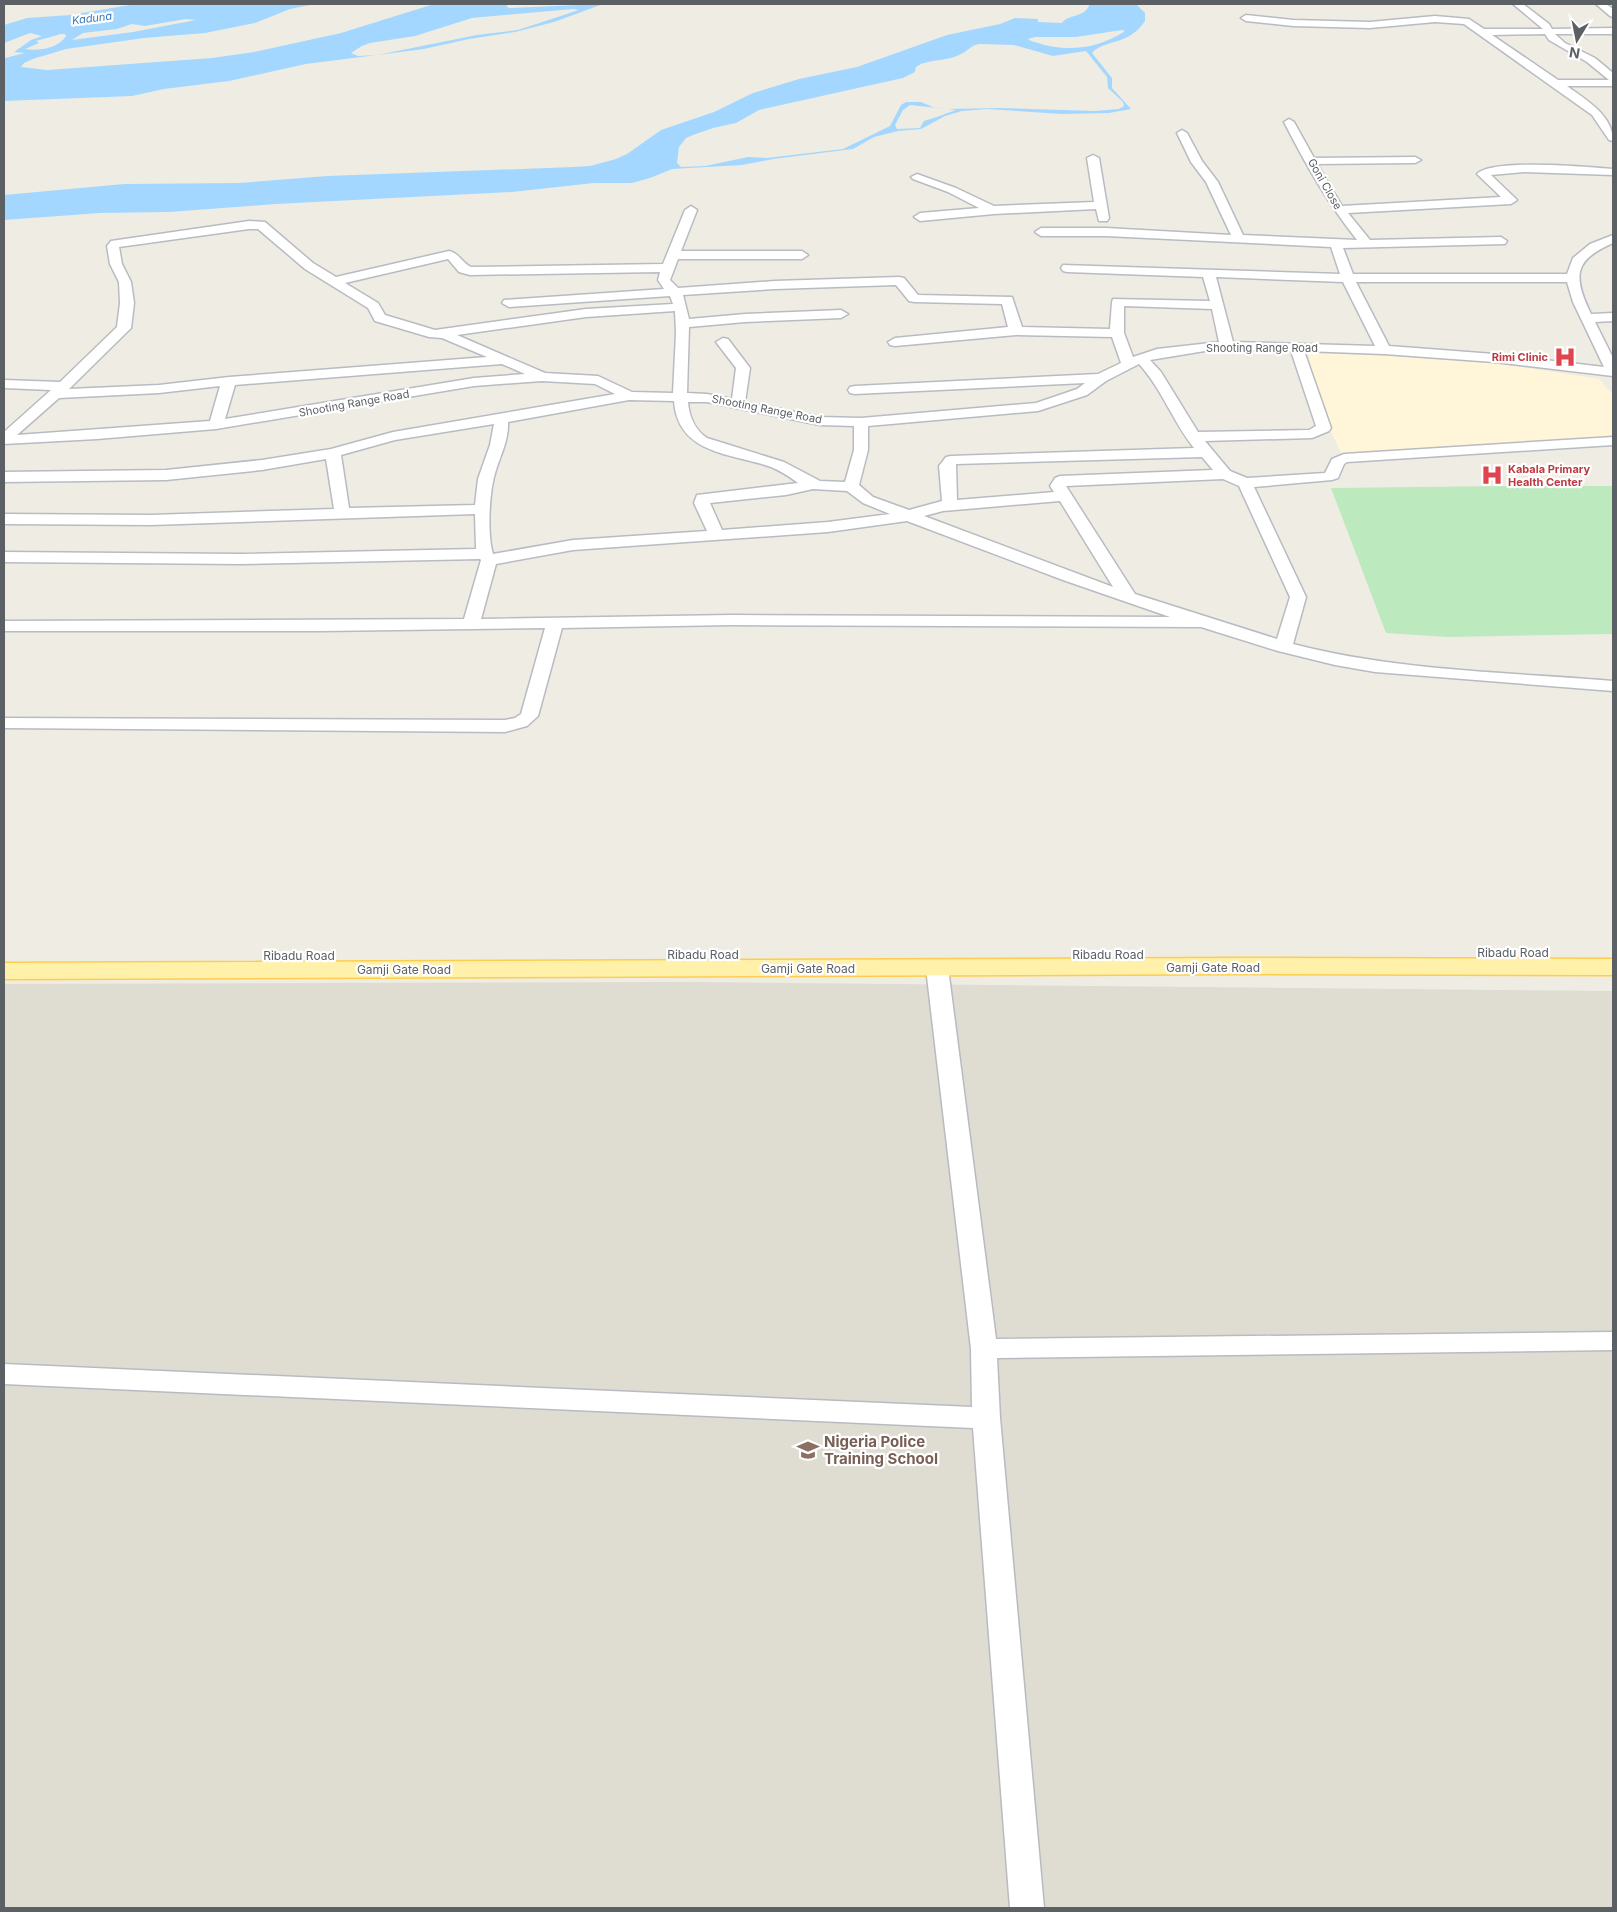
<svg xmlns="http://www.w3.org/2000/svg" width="1617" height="1912" font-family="Inter,sans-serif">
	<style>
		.commercial { fill: #fff6d9 }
		.education { fill: #dfdcd2 }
		.green { fill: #bde9be }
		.water { fill: #a4d7ff; fill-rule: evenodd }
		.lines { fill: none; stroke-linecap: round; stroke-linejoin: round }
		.minor-casing { stroke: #b8bbc1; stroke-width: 3 }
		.major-casing { stroke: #fecd4e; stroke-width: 3 }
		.minor { fill: #fff; fill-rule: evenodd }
		.major { fill: #fff1a9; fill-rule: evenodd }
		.labels { text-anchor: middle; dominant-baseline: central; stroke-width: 4.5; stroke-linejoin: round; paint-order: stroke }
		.far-water-label { font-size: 11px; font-style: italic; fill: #3777bb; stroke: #fff }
		.far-street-label { font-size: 11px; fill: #5b6065; stroke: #fff }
		.far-health-label { font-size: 11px; font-weight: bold; fill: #be3a42; stroke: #fff; text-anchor: end }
		.street-label { font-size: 12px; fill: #5b6065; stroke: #fff }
		.near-education-label { font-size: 15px; font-weight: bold; fill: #785e54; stroke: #fff; text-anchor: start }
	</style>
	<rect width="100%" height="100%" fill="#efede3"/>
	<path class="commercial" d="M 1308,353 L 1393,356 L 1502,364 L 1599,379 L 1613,395 L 1613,438 L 1342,455 L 1322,412 Z"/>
	<path class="education" d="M 693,982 L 1613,991 L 1613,1908 L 4,1908 L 4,984 Z"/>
	<path class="green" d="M 1506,486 L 1613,486 L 1613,634 L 1448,637 L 1386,633 L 1331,488 Z"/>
	<g class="water">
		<path d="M 136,4 L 315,4 L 290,9 L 255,23 L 205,33 L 144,38 L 66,49 L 33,59 L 24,63 L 21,67 L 47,70 L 212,58 L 254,52 L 341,33 L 434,4 L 510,4 L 506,6 L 509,8 L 603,4 L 554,22 L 515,32 L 469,39 L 424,49 L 306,64 L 229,81 L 164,89 L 132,96 L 4,101 L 5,58 L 25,53 L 14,52 L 31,40 L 42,36 L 30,33 L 4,43 L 4,25 L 27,18 L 70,15 ZM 573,9 L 579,10 L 518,30 L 477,35 L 377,55 L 358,56 L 351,53 L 362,46 L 370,43 L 415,36 L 472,18 ZM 186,19 L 196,20 L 133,32 L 72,40 L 83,33 L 117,29 L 132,24 L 145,26 ZM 61,34 L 65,34 L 66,36 C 58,49 38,51 25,49 L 39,43 L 36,41 Z"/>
		<path d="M 1088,4 L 1136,4 L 1145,13 L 1145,21 C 1129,46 1104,39 1092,53 L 1112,78 L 1112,88 L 1131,109 L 1109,113 L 1062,114 L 987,109 L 962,111 L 945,116 L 921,129 L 898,131 L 874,137 L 853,149 L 773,159 L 742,165 L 672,169 L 650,178 L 632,183 L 594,183 L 512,192 L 276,204 L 169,212 L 100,213 L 4,220 L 4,195 L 124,184 L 239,183 L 327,176 L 573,167 L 590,166 L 616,159 L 627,154 L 661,130 L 714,112 L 753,93 L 799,79 L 857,67 L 947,35 L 1000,24 L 1015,18 L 1038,19 L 1038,22 L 1062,23 C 1068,14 1083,18 1089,6 ZM 1122,30 L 1125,31 C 1100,48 1067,53 1038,43 C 1034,41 1031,42 1028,39 L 1035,37 L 1076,37 ZM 980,44 L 1014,45 L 1053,56 L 1086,51 L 1107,77 L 1108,88 L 1123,102 L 1124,106 L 1119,109 L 1095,111 L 999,108 L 947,109 L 935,108 L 921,102 L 906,102 L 901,105 L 890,126 L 843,149 L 767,158 L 748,157 L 705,166 L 681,167 L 677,163 L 679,147 L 686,138 L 693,135 L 713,128 L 736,123 L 759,110 L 903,78 L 915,72 L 916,67 L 921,64 C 934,59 950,61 963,53 C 970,49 971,45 980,44 ZM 910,105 L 956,110 C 944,114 935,118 924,121 L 920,128 L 897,129 L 895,125 L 903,110 Z"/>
	</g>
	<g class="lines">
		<g class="minor-casing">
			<g id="minor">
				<path d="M 1513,4 L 1523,4 L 1549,24 L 1552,29 L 1613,28 L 1613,34 L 1555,34 L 1565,43 L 1595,58 L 1613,73 L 1613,86 L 1567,86 C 1586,100 1613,115 1613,141 L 1609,140 L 1592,115 L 1464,24 L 1435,22 L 1370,28 L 1293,26 L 1246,21 L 1241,18 L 1246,15 L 1293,20 L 1370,22 L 1435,16 L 1469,19 L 1484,29 L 1543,29 ZM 1545,34 L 1549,40 L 1587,62 L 1609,80 L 1558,80 L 1492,35 Z"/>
				<path d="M 1596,4 L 1606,4 L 1613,9 L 1613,17 L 1610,16 Z"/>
				<path d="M 1289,119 L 1294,122 L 1314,158 L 1415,157 L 1421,160 L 1415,163 L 1317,164 L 1342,206 L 1501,197 L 1477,174 C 1492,158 1589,167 1613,169 L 1613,175 L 1524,172 L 1491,175 L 1515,198 L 1517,200 L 1511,204 L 1348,213 L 1370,240 L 1501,237 L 1507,241 L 1505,244 L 1343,248 L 1353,274 L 1567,274 L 1573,258 L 1590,244 L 1613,235 L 1613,243 C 1573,260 1573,277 1591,314 L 1613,313 L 1613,321 L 1595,322 L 1613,358 L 1613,376 L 1494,362 L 1384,354 L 1304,351 L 1331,428 L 1329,431 L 1312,438 L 1205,441 L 1230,471 L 1247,478 L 1325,473 L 1332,459 L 1344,454 L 1613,437 L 1613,445 L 1347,462 L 1344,464 L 1338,478 L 1332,480 L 1254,487 L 1306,597 L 1293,644 C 1397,671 1506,672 1613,681 L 1613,691 L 1375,672 L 1335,665 L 1278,651 L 1201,627 L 732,625 L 562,628 L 538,716 L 527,726 L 505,732 L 4,728 L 4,718 L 505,720 L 515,718 L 521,714 L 545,628 L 321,631 L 4,631 L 4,621 L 464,619 L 481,560 L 480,559 L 240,564 L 4,562 L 4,552 L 240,554 L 476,549 L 475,514 L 151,525 L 4,524 L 4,514 L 151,515 L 334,509 L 326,459 L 262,470 L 166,480 L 4,482 L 4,472 L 166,470 L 262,460 L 331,449 L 393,432 L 615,394 L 595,384 L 542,381 L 474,386 L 216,429 L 97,439 L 4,444 L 4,432 L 51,390 L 4,388 L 4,380 L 60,382 L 117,327 L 120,303 L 119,282 L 110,264 L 107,246 L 111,241 L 249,221 L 265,222 L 313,263 L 336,277 L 449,251 C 459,253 462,263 471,267 L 663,264 L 685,210 L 691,206 L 697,210 L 681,251 L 802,251 L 808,255 L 802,259 L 678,259 L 670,280 L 678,288 L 775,281 L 899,277 L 904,278 L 918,295 L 1012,297 L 1022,327 L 1110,329 L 1112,302 L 1113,299 L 1210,301 L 1203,277 L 1067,272 L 1063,271 L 1061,268 L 1063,265 L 1340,274 L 1331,247 L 1106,236 L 1041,236 L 1035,232 L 1041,228 L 1106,228 L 1231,235 L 1206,182 L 1191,162 L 1177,133 L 1182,130 L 1187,133 L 1202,161 L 1218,182 L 1243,235 L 1357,240 C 1327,202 1306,165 1284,122 ZM 249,229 L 258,229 L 305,269 L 368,308 L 375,321 L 429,337 L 442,338 L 487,357 L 229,377 L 159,385 L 69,389 L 131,328 L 134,303 L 131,282 L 122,264 L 119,247 ZM 448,259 L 459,272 L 470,275 L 660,272 L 658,280 L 664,289 L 504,300 L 502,303 L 509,307 L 670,296 L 673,304 L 586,309 L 435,330 L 385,315 L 378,303 L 345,283 ZM 1216,277 L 1343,282 L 1375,346 L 1233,342 ZM 1356,282 L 1567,282 L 1573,302 L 1604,367 L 1494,354 L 1389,346 ZM 896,285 L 909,301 L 914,302 L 1002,304 L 1008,327 L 895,338 L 888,342 L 890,345 L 895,346 L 1016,335 L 1112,337 L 1121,363 L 1098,374 L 855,386 L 850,387 L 848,390 L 850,393 L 855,394 L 1085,383 L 1077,389 L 1036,403 L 861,418 L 820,417 L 745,402 L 750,368 L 728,339 L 723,338 L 716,342 L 736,368 L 732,399 L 707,394 L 687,393 L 689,327 L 745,322 L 841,318 L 848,314 L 841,310 L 745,314 L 689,319 L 683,295 L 775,289 ZM 1124,306 L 1212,309 L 1219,342 L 1157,349 L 1133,357 L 1124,333 ZM 675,311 L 676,333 L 673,393 L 632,392 L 598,376 L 545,373 L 457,335 L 586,317 ZM 1211,350 L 1291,351 L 1316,426 L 1309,430 L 1198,432 L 1161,372 L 1150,360 ZM 502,364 L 525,374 L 474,378 L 225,419 L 235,385 ZM 1139,364 C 1162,389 1173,422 1194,448 L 951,456 L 946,457 L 939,466 L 942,501 L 909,510 L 873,497 L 859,485 L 868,450 L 868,426 L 1038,411 L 1087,395 L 1106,381 ZM 220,386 L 210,421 L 17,435 L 59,398 L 159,393 ZM 629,400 L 674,401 C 678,455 732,453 771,467 C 781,471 790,477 798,483 L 697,495 L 694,503 L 707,531 L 573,540 L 493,554 C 487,534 489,491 496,470 C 501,454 509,439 508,422 ZM 688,402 L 707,402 L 820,425 L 854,426 L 854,450 L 845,482 L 820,481 L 784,462 L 707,438 C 695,430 689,416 688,402 ZM 494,424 L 490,445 L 478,479 L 475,505 L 349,508 L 341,455 L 395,440 ZM 1202,457 L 1213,470 L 1060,476 L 1055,478 L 1050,486 L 1054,492 L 957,500 L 956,464 ZM 1223,479 L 1239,486 L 1290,597 L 1277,639 L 1135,594 L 1066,486 ZM 813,489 L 847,491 L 863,503 L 890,514 L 828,522 L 722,530 L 710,503 L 786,495 ZM 1060,501 L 1113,587 L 924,516 L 943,511 ZM 907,521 L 1063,580 L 1170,617 L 732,615 L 481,619 L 496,564 L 573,550 L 828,532 Z"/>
				<path d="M 1093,155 L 1099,158 L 1109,218 L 1107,221 L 1099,221 L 1096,209 L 994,214 L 920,221 L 914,217 L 920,213 L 979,208 L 948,192 L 913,179 L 911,177 L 917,174 L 956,188 L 994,206 L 1094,202 L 1087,158 Z"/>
				<path d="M 937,962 L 945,963 L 948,968 L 996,1339 L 1613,1332 L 1613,1350 L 997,1358 L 1000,1418 L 1044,1908 L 1010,1908 L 973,1428 L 4,1384 L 4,1364 L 972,1407 L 971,1349 L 926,968 L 929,963 Z"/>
			</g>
		</g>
		<g class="major-casing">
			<path id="major" d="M 1240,958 L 1613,959 L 1613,975 L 1240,974 L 4,979 L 4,963 Z"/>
		</g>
		<use href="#minor" class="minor"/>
		<use href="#major" class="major"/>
	</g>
	<defs>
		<g id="hospital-bare" transform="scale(1.725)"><path d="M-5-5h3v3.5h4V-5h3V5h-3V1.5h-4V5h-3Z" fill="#e0444e" stroke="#fff" stroke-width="2.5" paint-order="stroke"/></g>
		<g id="university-bare" transform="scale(1.725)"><path d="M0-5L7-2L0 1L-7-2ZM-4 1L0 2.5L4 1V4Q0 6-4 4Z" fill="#8d6e63" stroke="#fff" stroke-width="2.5" paint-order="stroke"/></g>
	</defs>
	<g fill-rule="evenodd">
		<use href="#hospital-bare" x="1565" y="357"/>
		<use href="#hospital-bare" x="1492" y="475"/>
		<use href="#university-bare" x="808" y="1450"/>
	</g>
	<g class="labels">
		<g class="far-water-label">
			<text transform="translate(92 18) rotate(-7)">Kaduna</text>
		</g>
		<g class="far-street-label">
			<text transform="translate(1325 184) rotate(60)">Goni Close</text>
			<text x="1262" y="348">Shooting Range Road</text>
			<text transform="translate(354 403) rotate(-10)">Shooting Range Road</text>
			<text transform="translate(767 409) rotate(11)">Shooting Range Road</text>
		</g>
		<g class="far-health-label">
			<text x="1548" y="357">Rimi Clinic</text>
			<text x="1508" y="469" text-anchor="start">Kabala Primary<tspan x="1508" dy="13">Health Center</tspan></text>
		</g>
		<g class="street-label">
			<text x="1513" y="952">Ribadu Road</text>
			<text x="703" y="954">Ribadu Road</text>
			<text x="1108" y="954">Ribadu Road</text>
			<text x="299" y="955">Ribadu Road</text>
			<text x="1213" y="967">Gamji Gate Road</text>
			<text x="808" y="968">Gamji Gate Road</text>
			<text x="404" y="969">Gamji Gate Road</text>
		</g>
		<g class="near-education-label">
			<text x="824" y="1441">Nigeria Police<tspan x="824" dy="17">Training School</tspan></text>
		</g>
	</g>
	<rect width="1617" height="1912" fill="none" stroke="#5b6065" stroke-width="10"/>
	<g transform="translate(1577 40) rotate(190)" stroke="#ffffff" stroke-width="4" paint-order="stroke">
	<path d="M0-4L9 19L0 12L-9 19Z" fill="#5b6065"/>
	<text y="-8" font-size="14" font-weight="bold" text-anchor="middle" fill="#5b6065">N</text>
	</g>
</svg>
